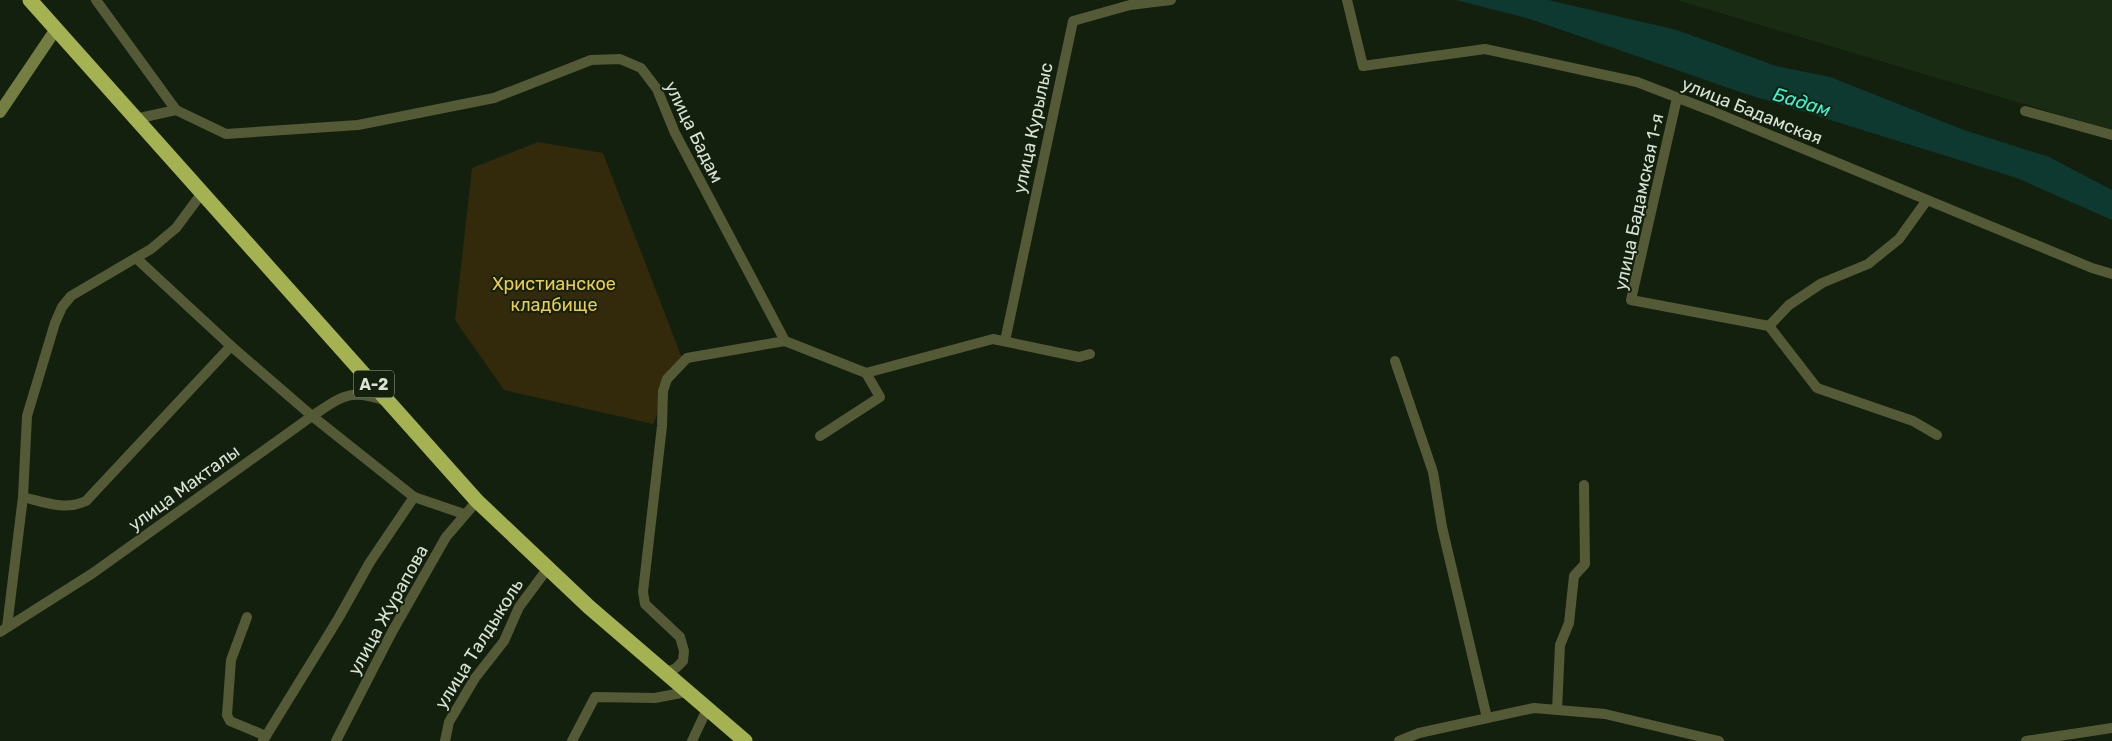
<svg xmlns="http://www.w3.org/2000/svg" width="2112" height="741" font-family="Rubik,sans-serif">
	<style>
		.built { fill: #1a2b13 }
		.green { fill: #322a0a }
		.water { fill: #0d3931 }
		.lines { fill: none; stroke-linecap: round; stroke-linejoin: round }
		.street { stroke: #545a36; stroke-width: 10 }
		.secondary { stroke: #747e42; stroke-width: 12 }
		.highway { stroke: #a4b252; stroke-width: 15 }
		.labels { text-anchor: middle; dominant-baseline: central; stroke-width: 4; stroke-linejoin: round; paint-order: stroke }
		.shield { fill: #13200e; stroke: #9ea899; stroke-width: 1 }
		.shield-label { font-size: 16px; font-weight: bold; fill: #d9e2d5 }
		.street-label { font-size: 18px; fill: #d9e2d5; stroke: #13200e }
		.park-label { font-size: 18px; fill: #eece46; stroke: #13200e }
		.water-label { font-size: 19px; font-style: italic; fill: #34f7d7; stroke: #13200e }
	</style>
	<rect width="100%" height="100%" fill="#13200e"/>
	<path class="built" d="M 1677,0 L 2112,0 L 2112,130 L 2007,99 Z"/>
	<path class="green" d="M 538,142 L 603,153 L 682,358 L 653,424 L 504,390 L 455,320 L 472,168 Z"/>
	<path class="water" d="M 1456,0 L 1548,0 L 1677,30 L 1776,66 L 1830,77 L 1964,130 L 2049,157 L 2112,190 L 2112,220 L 2017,178 L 1740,92 L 1530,19 Z"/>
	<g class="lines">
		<g class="street">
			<path d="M 96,0 L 176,110"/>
			<path d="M 1347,0 L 1363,66 L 1485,49 L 1637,82 L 1712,111 L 2092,268 L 2112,274"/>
			<path d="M 1677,98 L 1631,300 L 1769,326 L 1789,305 L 1822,283 L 1868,264 L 1899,239 L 1927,200"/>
			<path d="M 2025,111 L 2112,135"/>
			<path d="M 135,119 L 176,110 L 226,134 L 358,125 L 494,98 L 591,60 L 620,59 L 641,68 L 657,89 L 675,133 L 785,341 L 866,373 L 993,339 L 1079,357 L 1090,354"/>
			<path d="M 136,258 L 231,346 L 312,416 L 414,497 L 370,562 L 338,619 L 266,736"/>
			<path d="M 1769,326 L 1817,388 L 1913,421 L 1937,435"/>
			<path d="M 1005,341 L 1073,21 L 1130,5 L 1171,0"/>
			<path d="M 1395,361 L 1433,472 L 1442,527 L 1487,718"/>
			<path d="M 820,436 L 880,397 L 866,373"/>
			<path d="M 23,497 C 44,502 65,511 86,501 L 231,346"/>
			<path d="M 414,497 L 464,514"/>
			<path d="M 247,617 L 231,660 L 227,715 L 230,721 L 266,736 L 263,740"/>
			<path d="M 7,627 L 23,497 L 27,416 L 55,323 L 62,307 L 71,296 L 151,249 L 176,228 L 202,193"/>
			<path d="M 0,632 L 93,573 L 312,416 C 343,396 349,388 386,401"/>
			<path d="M 664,673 L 676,668 L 683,661 L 684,651 L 680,637 L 645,604 L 643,592 L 662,426 L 663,391 L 667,379 L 687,358 L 785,341"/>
			<path d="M 1557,710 L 1560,645 L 1569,623 L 1574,576 L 1585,564 L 1584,485"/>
			<path d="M 336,741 L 392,632 L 446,537 L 477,501"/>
			<path d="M 445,741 L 449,722 L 475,678 L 504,641 L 519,607 L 548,568"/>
			<path d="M 572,741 L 595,697 L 655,698 L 686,692"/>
			<path d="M 692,741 L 707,709"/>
			<path d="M 1399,741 L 1419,733 L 1534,708 L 1605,714 L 1719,741"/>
			<path d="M 2026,741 L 2112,728"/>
		</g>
		<path class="secondary" d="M 0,112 L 56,29"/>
		<path class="highway" d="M 30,0 L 477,501 L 589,607 L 745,741"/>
	</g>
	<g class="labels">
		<rect class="shield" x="354" y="370.5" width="40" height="27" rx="4"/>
		<g class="shield-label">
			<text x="374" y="384">A-2</text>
		</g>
		<g class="street-label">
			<text transform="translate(1752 111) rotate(22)">улица Бадамская</text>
			<text transform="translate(1033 128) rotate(-78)">улица Курылыс</text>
			<text transform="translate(694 132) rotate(64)">улица Бадам</text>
			<text transform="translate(1639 202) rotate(-78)">улица Бадамская 1-я</text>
			<text transform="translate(184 488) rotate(-36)">улица Макталы</text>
			<text transform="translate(388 610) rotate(-61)">улица Журапова</text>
			<text transform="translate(479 644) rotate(-58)">улица Талдыколь</text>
		</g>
		<g class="park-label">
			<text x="554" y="284">Христианское<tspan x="554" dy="21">кладбище</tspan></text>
		</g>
		<g class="water-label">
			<text transform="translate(1802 102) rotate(17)">Бадам</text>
		</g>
	</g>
</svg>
